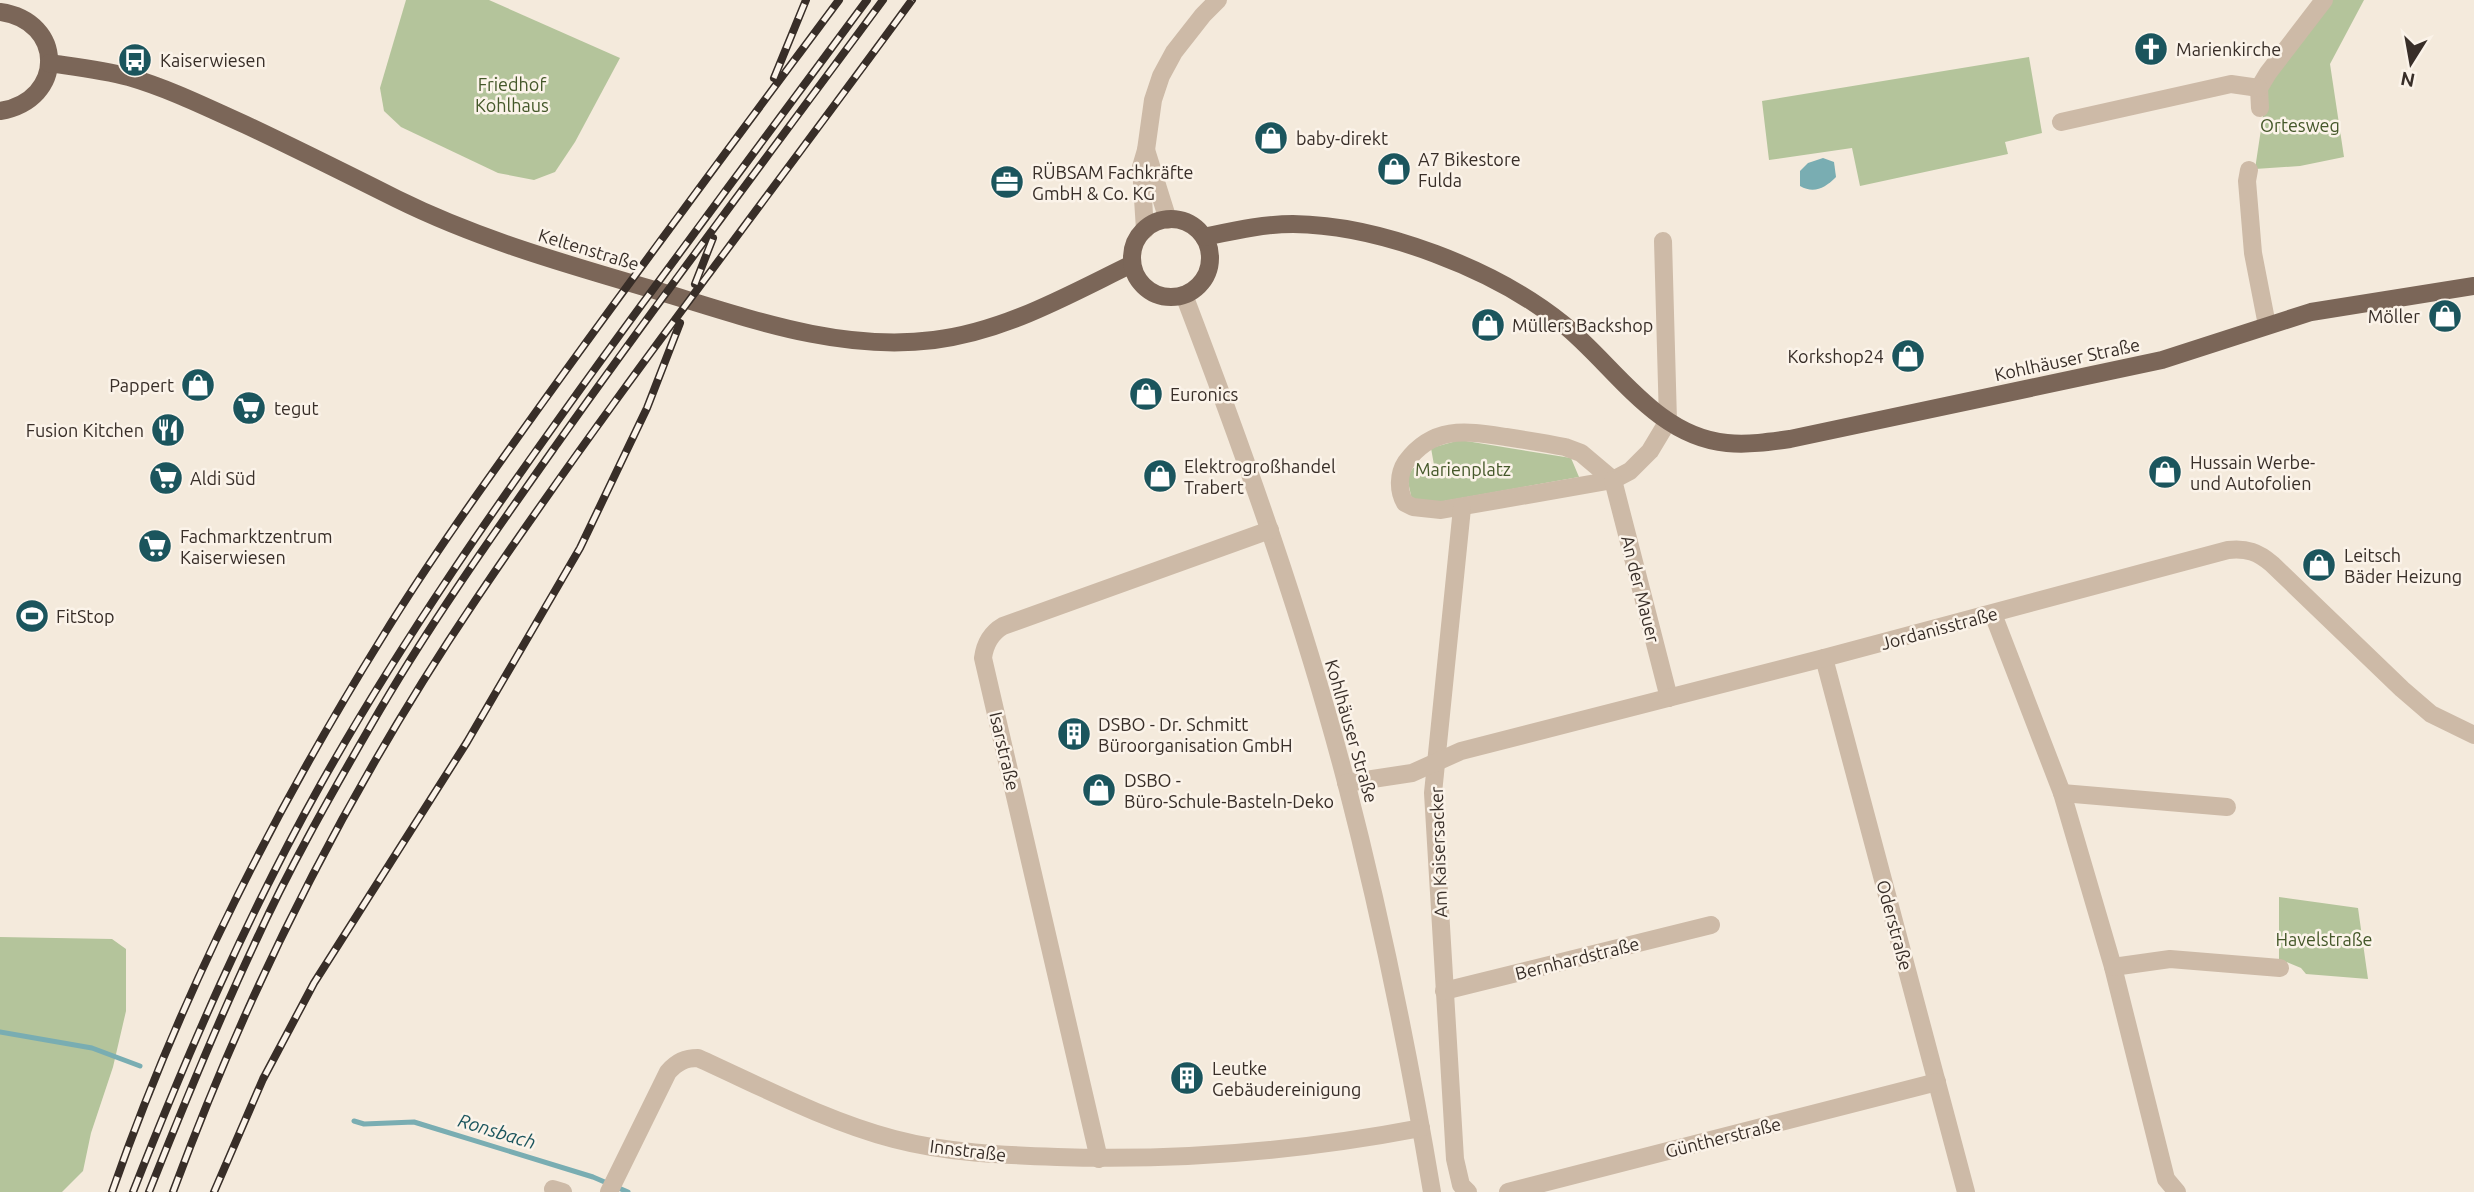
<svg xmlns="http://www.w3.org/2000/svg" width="2474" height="1192" font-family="Ubuntu,sans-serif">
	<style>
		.green { fill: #b4c49b }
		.water { fill: #79adb2 }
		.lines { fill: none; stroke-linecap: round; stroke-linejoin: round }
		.stream { stroke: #79adb2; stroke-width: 5 }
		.minor { stroke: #cdbaa7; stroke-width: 18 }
		.major { stroke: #7b6658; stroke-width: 18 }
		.rail-casing { stroke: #382e28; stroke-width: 8 }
		.rail { stroke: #fbf3e9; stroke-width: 5; stroke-dasharray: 16; stroke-linecap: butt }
		.labels { text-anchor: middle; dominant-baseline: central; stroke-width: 5; stroke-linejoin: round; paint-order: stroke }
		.poi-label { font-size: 18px; fill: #382e28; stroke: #fbf3e9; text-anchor: start }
		.park-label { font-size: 18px; fill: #45582a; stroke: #fbf3e9 }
		.street-label { font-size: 18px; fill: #382e28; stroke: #fbf3e9 }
		.water-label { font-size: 19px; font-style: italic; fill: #1b555d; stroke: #fbf3e9 }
	</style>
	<rect width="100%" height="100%" fill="#f4eadc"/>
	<g class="green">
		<path d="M 406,0 L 489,0 L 620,58 L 575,142 L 555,172 L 534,180 L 498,173 L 401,127 L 384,111 L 380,88 Z"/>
		<path d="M 2329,0 L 2364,0 L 2330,64 L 2344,157 L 2300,166 L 2255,169 L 2268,83 Z"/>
		<path d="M 2029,57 L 2042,133 L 2005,142 L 2008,154 L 1860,186 L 1852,148 L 1769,160 L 1762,101 Z"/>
		<path d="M 1460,440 L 1571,458 L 1579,477 L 1433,503 L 1412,500 L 1407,477 L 1413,468 L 1434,465 L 1431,448 Z"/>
		<path d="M 2279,897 L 2358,908 L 2368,979 L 2306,974 L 2301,968 L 2279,959 Z"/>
		<path d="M 0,937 L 112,939 L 126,949 L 126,1011 L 113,1067 L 91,1133 L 83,1171 L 62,1192 L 0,1192 Z"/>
	</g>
	<path class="water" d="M 1823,158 L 1834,162 L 1836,177 C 1825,188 1814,194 1800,186 L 1800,171 L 1808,163 Z"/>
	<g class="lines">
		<g class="stream">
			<path d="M 0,1032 L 92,1048 L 140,1066"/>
			<path d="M 354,1121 L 364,1124 L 414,1122 L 593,1177 L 628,1192"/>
		</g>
		<g class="minor">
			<path d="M 2260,108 L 2259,88 L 2268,73 L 2324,0"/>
			<path d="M 2061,122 L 2231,84 L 2259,88"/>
			<path d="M 1146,150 L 1168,220"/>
			<path d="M 2249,170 L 2247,181 L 2253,253 L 2267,325"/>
			<path d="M 1145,230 L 1141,167 L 1146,150 L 1153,100 L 1161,76 L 1174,52 L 1203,15 L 1218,0"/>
			<path d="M 1184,295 C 1245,455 1303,617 1346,782 C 1381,917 1409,1055 1432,1192"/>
			<path d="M 1613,480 L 1581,453 L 1565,447 C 1546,443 1526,440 1506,437 C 1466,431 1433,425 1406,462 C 1398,474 1398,491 1405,503 L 1413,507 L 1441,510 L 1613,480 L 1630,471 L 1650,451 L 1668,421 L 1663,241"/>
			<path d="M 1613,480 L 1669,698"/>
			<path d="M 1462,508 L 1433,793 L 1455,1159 L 1461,1185 L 1468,1192"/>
			<path d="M 1993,614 L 2062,793 L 2113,967 L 2166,1179 L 2177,1192"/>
			<path d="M 1824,658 L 1966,1192"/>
			<path d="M 1346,783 L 1412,773 L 1461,751 L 1824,658 L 2228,550 C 2247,548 2258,552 2272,564 L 2402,689 L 2431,714 L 2474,735"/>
			<path d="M 2062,793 L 2227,807"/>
			<path d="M 2113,967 L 2170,959 L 2280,968"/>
			<path d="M 1444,991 L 1711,925"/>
			<path d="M 1099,1159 L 983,658 C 985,643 991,633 1003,626 L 1270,530"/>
			<path d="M 553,1189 L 563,1192"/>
			<path d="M 609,1192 L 668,1072 C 677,1062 685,1058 698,1058 C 762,1087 826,1121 894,1139 C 947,1153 1002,1155 1057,1157 C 1179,1161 1301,1151 1421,1128"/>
			<path d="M 1508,1192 L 1937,1082"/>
		</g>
		<g class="major">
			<path d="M 0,12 C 65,21 66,100 0,111"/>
			<path d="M 49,63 C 76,67 103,70 129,77 C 170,89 208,108 246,125 C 297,149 347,174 397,199 C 480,240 569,265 658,291 C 748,318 839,352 934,340 C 1006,331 1068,295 1132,264"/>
			<circle cx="1171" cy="258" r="39"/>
			<path d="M 1204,237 C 1233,231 1263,224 1293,224 C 1380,225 1495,269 1563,324 C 1614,365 1656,437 1727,443 C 1748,445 1769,442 1790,439 L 2162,360 L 2311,312 L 2474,286"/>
		</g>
		<g class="rail-casing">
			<g id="rail">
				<path d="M 774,78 L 806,0"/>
				<path d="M 695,284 L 713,238"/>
				<path d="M 112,1192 C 180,997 274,811 383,636 C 431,558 485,483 538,409 C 637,271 738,136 839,0"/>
				<path d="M 133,1192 C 188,1052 248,914 322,782 C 403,638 498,503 594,370 C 684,246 776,123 867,0"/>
				<path d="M 149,1192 C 182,1109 216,1026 254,945 C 288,870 329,798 370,727 C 426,629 492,536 557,444 C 663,294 774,148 883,0"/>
				<path d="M 173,1192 C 250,984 351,785 475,601 C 613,396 766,200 912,0"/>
				<path d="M 214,1192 L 263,1079 L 314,983 L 467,742 L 580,548 L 647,408 L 680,323"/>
			</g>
		</g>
		<use href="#rail" class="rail"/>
	</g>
	<defs>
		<g id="church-disc" transform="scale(1.75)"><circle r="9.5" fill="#1b555d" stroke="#fbf3e9"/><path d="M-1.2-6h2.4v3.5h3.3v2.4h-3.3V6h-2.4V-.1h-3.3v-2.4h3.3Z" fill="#fff"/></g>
		<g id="bus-disc" transform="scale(1.75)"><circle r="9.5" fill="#1b555d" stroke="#fbf3e9"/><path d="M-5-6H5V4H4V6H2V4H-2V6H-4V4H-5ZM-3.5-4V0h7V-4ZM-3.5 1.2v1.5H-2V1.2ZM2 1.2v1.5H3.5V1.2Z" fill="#fff"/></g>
		<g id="shop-disc" transform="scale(1.75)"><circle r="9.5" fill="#1b555d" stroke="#fbf3e9"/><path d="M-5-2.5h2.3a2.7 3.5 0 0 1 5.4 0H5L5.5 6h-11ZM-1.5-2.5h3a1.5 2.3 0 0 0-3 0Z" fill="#fff"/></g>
		<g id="office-disc" transform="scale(1.75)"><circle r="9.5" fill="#1b555d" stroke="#fbf3e9"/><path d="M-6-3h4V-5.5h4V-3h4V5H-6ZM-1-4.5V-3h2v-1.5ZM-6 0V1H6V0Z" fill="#fff"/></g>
		<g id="supermarket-disc" transform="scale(1.75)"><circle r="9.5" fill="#1b555d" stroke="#fbf3e9"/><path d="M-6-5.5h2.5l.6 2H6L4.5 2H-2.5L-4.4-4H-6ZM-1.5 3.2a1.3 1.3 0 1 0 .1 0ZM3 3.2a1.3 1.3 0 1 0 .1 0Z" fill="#fff"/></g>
		<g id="restaurant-disc" transform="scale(1.75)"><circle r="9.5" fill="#1b555d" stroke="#fbf3e9"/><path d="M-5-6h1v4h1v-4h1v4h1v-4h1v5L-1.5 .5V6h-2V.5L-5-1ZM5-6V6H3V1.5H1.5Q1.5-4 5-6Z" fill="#fff"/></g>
		<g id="stadium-disc" transform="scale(1.75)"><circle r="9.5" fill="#1b555d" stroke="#fbf3e9"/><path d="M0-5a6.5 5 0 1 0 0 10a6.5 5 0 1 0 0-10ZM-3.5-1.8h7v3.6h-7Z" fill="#fff"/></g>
		<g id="building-disc" transform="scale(1.75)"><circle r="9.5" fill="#1b555d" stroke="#fbf3e9"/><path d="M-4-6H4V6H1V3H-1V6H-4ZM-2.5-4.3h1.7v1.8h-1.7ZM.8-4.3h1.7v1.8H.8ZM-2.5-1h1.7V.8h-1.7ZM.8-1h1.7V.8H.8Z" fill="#fff"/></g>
	</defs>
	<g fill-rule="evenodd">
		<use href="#church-disc" x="2151" y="49"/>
		<use href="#bus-disc" x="135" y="60"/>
		<use href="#shop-disc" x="1271" y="138"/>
		<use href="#shop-disc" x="1394" y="169"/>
		<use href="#office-disc" x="1007" y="182"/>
		<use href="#shop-disc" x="2445" y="316"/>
		<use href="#shop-disc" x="1488" y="325"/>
		<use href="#shop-disc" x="1908" y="356"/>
		<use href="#shop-disc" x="198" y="385"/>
		<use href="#shop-disc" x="1146" y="394"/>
		<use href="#supermarket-disc" x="249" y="408"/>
		<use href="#restaurant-disc" x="168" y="430"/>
		<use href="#shop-disc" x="2165" y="472"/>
		<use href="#shop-disc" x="1160" y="476"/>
		<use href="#supermarket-disc" x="166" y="478"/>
		<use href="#supermarket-disc" x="155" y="546"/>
		<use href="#shop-disc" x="2319" y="565"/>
		<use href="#stadium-disc" x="32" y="616"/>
		<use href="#building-disc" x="1074" y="734"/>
		<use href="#shop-disc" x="1099" y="790"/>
		<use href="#building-disc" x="1187" y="1078"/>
	</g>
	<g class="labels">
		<g class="poi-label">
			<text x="2176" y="49">Marienkirche</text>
			<text x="160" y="60">Kaiserwiesen</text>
			<text x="1296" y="138">baby-direkt</text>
			<text x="1418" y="159">A7 Bikestore<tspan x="1418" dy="21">Fulda</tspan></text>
			<text x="1032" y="172">RÜBSAM Fachkräfte<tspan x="1032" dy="21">GmbH &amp; Co. KG</tspan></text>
			<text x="2420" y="316" text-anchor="end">Möller</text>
			<text x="1512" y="325">Müllers Backshop</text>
			<text x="1884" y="356" text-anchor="end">Korkshop24</text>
			<text x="174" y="385" text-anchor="end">Pappert</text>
			<text x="1170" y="394">Euronics</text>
			<text x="274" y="408">tegut</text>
			<text x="144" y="430" text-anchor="end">Fusion Kitchen</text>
			<text x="2190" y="462">Hussain Werbe-<tspan x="2190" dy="21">und Autofolien</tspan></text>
			<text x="1184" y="466">Elektrogroßhandel<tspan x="1184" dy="21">Trabert</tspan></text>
			<text x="190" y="478">Aldi Süd</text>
			<text x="180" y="536">Fachmarktzentrum<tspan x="180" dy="21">Kaiserwiesen</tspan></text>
			<text x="2344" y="555">Leitsch<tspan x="2344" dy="21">Bäder Heizung</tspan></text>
			<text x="56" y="616">FitStop</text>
			<text x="1098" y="724">DSBO - Dr. Schmitt<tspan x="1098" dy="21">Büroorganisation GmbH</tspan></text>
			<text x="1124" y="780">DSBO -<tspan x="1124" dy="21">Büro-Schule-Basteln-Deko</tspan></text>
			<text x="1212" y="1068">Leutke<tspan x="1212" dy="21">Gebäudereinigung</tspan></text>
		</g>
		<g class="park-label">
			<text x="512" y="84">Friedhof<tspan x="512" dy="21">Kohlhaus</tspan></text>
			<text x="2300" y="125">Ortesweg</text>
			<text x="1463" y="469">Marienplatz</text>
			<text x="2324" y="939">Havelstraße</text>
		</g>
		<g class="street-label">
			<text transform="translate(589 249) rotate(17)">Keltenstraße</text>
			<text transform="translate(2067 359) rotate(-12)">Kohlhäuser Straße</text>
			<text transform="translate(1641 589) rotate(76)">An der Mauer</text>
			<text transform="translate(1939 628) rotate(-15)">Jordanisstraße</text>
			<text transform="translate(1352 731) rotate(74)">Kohlhäuser Straße</text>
			<text transform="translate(1005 751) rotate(77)">Isarstraße</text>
			<text transform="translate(1438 852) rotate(-92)">Am Kaisersacker</text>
			<text transform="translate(1895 925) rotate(75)">Oderstraße</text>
			<text transform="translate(1577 958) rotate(-14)">Bernhardstraße</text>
			<text transform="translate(1723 1137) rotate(-14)">Güntherstraße</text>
			<text transform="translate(968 1150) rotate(7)">Innstraße</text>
		</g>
		<g class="water-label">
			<text transform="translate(497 1131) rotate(17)">Ronsbach</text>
		</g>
	</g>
	<g transform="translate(2411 63) rotate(191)" stroke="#fbf3e9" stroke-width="5" paint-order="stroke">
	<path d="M0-5L12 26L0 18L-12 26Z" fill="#382e28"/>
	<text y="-10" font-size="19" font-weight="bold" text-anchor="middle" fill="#382e28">N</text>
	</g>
</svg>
